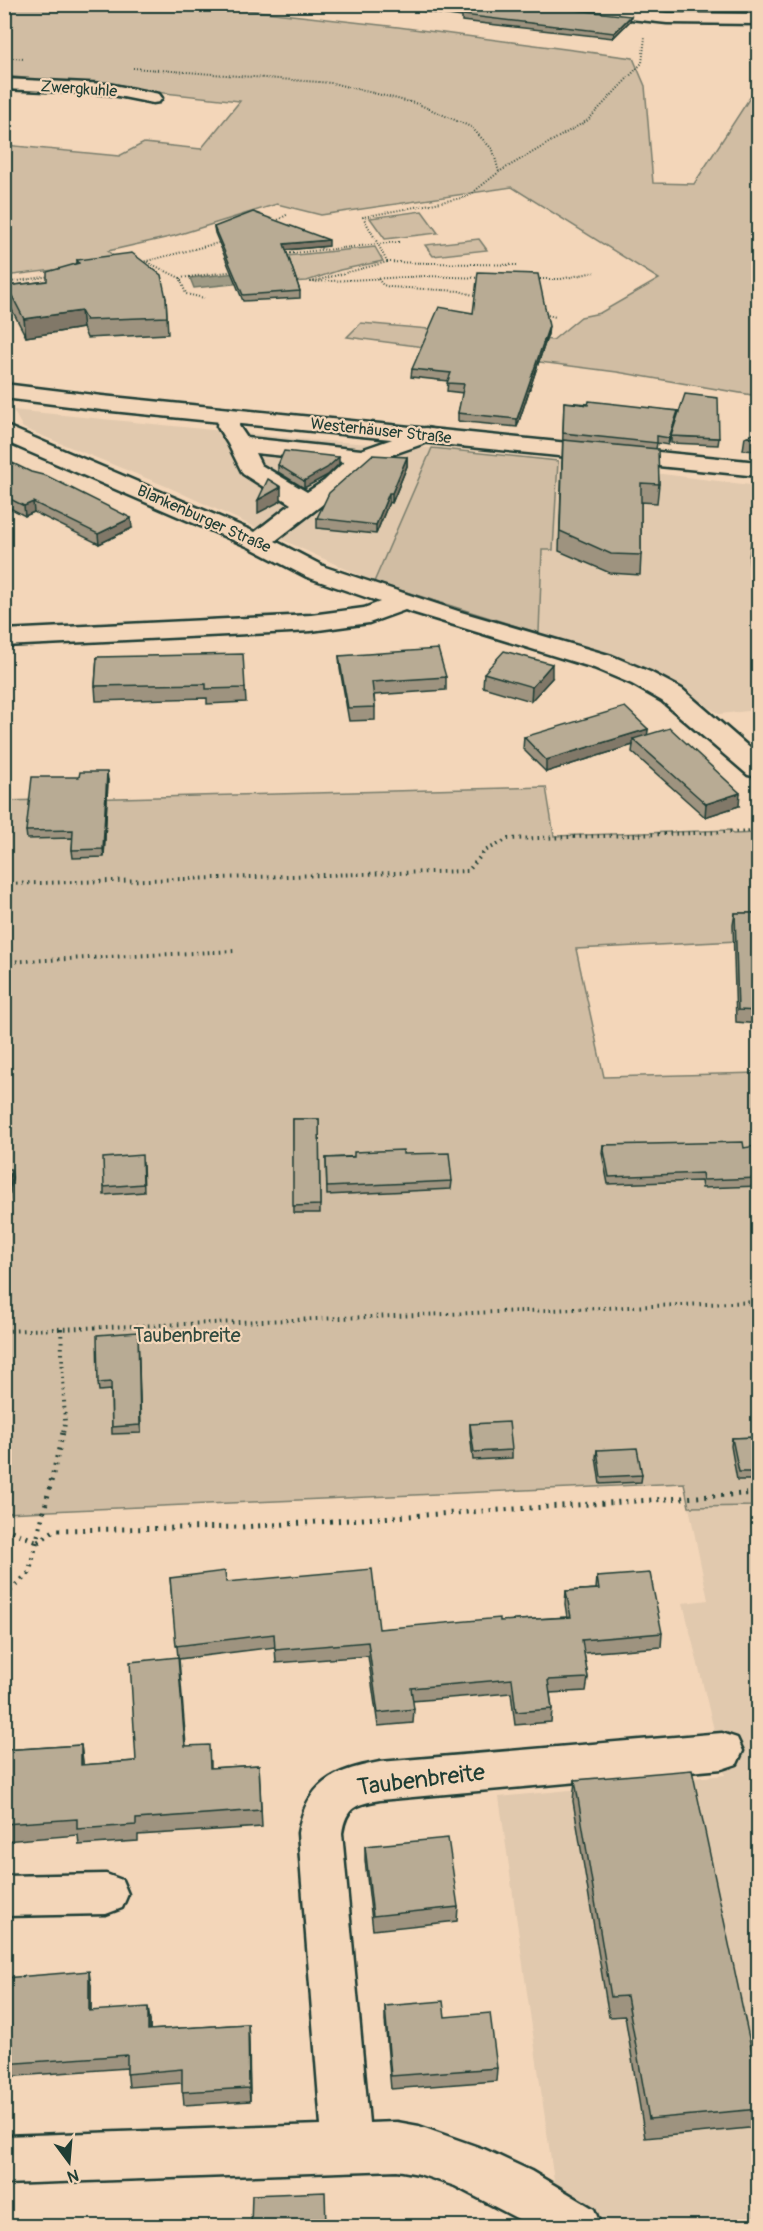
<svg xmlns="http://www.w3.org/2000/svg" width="763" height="2231" font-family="Pangolin,sans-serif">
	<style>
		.built { fill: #e1c9ae }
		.green { fill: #d1bda3; stroke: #787d6c; stroke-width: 1.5 }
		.water { fill: #9f9a84; stroke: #6c7564; stroke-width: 1.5 }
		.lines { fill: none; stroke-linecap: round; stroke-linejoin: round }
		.minor-casing { stroke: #1f3d34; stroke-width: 5 }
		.major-casing { stroke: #1f3d34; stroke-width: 5 }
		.path-far2 { stroke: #1f3d34; stroke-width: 2; stroke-dasharray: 1 2; stroke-linecap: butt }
		.path-far1 { stroke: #1f3d34; stroke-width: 4; stroke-dasharray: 1.5 4.5; stroke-linecap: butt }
		.path { stroke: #1f3d34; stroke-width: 5; stroke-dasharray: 2 6; stroke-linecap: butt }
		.minor { fill: #f3d6b9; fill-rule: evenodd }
		.major { fill: #f3d6b9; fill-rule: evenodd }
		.wall { fill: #9e937f; stroke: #1f3d34; stroke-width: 1.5 }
		.shaded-wall { fill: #817868; stroke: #1f3d34; stroke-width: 1.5 }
		.building { fill: #b8ab94; stroke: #1f3d34; stroke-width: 1.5 }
		.labels { text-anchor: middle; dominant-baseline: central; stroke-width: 4.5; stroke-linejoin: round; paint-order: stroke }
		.far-street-label { font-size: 16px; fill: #1f3d34; stroke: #f3d6b9 }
		.park-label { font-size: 20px; fill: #314a3f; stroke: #f3d6b9 }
		.near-street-label { font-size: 24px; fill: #1f3d34; stroke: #f3d6b9 }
	</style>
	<rect width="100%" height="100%" fill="#f3d6b9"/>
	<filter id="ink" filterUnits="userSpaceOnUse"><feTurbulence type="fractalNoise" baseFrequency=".0167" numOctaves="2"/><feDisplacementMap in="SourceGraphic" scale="12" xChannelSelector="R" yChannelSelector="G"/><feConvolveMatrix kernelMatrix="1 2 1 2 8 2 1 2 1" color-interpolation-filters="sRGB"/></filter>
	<g filter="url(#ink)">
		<g class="built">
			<path d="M 13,410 L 312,440 L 432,448 L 374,582 L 168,487 L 23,428 Z"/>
			<path d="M 558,461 L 758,486 L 758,710 L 719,714 L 667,681 L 610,653 L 539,633 L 542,550 L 553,550 Z"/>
			<path d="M 758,1506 L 758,2226 L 616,2226 L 555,2188 L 499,1797 L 725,1775 L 683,1603 L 708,1600 L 689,1507 Z"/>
		</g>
		<g class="green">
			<path d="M 4,5 L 203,5 L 398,27 L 633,58 L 645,86 L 653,183 L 694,184 L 758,85 L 758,349 L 755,364 L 758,370 L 758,396 L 617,372 L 347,337 L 361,323 L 553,340 L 581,317 L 600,313 L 659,279 L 512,187 L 321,215 L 277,204 L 174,236 L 108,251 L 119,262 L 5,276 L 5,145 L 119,156 L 144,143 L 201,149 L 240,101 L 5,76 Z"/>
			<path d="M 608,5 L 758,5 L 758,15 L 676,13 Z"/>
			<path d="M 422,211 L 438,233 L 385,239 L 370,218 Z"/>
			<path d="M 479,239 L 487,250 L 433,256 L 425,245 Z"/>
			<path d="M 375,247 L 383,261 L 340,270 L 307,281 L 290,282 L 277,257 Z"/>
			<path d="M 432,448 L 558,461 L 553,550 L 542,550 L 539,633 L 374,582 Z"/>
			<path d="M 546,787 L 554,836 L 731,830 L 733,834 L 758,833 L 758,940 L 576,949 L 604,1077 L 758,1073 L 758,1506 L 689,1507 L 684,1483 L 5,1513 L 4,801 Z"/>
		</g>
		<path class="water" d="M 237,273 L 242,283 L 194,288 L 190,278 Z"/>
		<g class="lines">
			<g class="minor-casing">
				<g id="minor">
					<path d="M 531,4 L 590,4 L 667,13 L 758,14 L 758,24 L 667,23 L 539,9 Z"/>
					<path d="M 4,79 L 108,84 L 159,94 L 162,98 L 159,102 L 153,103 L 108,94 L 4,89 Z"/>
					<path d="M 229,409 L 237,411 L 240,416 L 239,426 L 247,438 L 361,450 L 418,430 L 426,428 L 434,430 L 438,435 L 434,440 L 371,462 L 340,491 L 275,541 L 325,567 L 461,612 L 612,656 L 650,672 L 682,689 L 758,755 L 758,777 L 748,775 L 662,701 L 632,684 L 594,668 L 405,610 L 369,623 L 311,631 L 4,646 L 4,630 L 311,615 L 364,608 L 380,602 L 307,577 L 249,547 L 4,441 L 4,425 L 255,532 L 291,504 L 243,474 L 228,444 L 217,426 L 218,416 L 221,411 ZM 255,453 L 344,462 L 324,481 L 307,492 L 261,465 Z"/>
					<path d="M 722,1733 L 737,1738 L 743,1751 L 737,1764 L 722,1769 L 380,1800 C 356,1804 346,1807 342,1833 L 369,2123 L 397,2122 L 419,2126 L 484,2149 L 531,2171 L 594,2209 L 601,2226 L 532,2226 L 455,2186 L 419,2174 L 397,2170 L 4,2184 L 4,2136 L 321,2125 L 298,1833 C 307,1782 333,1771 380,1762 Z"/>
					<path d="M 106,1874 L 122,1880 L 128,1894 L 122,1908 L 106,1914 L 4,1916 L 4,1876 Z"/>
				</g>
			</g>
			<g class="major-casing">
				<path id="major" d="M 4,384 L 102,396 L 758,462 L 758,476 L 102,410 L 4,398 Z"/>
			</g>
			<g class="path-far2">
				<path d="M 4,57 L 24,59"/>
				<path d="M 133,68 L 332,83 L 418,104 L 471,127 L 493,150 L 499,172"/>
				<path d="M 273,223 L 288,214"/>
				<path d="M 399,242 L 378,244 L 363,217 L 467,197 L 499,172 L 588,120 L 642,63 L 645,37"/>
				<path d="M 315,246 L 325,250 L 378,244 L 387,262 L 311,282 L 426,276 L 481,278"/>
				<path d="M 284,254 L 321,250"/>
				<path d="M 147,262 L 180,278 L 186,294 L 204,298"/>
				<path d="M 387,262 L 518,265"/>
				<path d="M 139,263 L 222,242"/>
				<path d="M 180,278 L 236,271"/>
				<path d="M 378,279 L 383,285 L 390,287 L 459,291 L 480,297"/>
				<path d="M 537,279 L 561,279 L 595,272"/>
				<path d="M 4,283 L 51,276"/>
				<path d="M 542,314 L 556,317"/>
			</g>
			<g class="path-far1">
				<path d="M 4,884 L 468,871 L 485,851 L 508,839 L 758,831"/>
				<path d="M 4,962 L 235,951"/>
				<path d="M 61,1329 L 65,1424 L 63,1433"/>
				<path d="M 4,1331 L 758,1302"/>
			</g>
			<g class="path">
				<path d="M 4,1528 L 38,1542"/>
				<path d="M 38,1542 L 55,1530 L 242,1527 L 758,1493"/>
				<path d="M 4,1596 L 29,1573 L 63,1432"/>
			</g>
			<use href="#minor" class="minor"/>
			<use href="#major" class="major"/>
		</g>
		<g class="wall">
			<path d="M 372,4 L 537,4 L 630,21 L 613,38 L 462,21 L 462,17 Z"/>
			<path d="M 614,4 L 647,4 L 644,8 Z"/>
			<path d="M 214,227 L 329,246 L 286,250 L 300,291 L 300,298 L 243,301 L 215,233 Z"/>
			<path d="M 77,260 L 166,298 L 168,334 L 87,338 L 83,328 L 26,337 L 9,304 L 7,286 L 47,281 L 77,263 Z"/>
			<path d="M 548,334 L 517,427 L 458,421 L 458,413 L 463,393 L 447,391 L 448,381 L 411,377 L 412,369 Z"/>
			<path d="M 564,402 L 678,411 L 677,418 L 668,445 L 657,443 L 656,449 L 659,484 L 657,503 L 641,502 L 641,555 L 640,575 L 610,573 L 559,551 Z"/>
			<path d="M 759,432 L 759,451 L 743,450 L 745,437 Z"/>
			<path d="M 671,436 L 719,438 L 718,445 L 671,443 Z"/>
			<path d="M 407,457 L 407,466 L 392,503 L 389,502 L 376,534 L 317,528 L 317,518 Z"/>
			<path d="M 4,459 L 132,528 L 99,544 L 34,512 L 25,516 L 4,505 Z"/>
			<path d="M 339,464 L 328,475 L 304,488 L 278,472 L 278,465 Z"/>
			<path d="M 751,542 L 759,542 L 759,589 L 752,589 L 749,559 Z"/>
			<path d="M 339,656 L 446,677 L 446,690 L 374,695 L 375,707 L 375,720 L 349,721 L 340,669 Z"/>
			<path d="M 97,657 L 245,688 L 246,702 L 207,704 L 207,698 L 96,701 L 95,686 Z"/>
			<path d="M 484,673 L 552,678 L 531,701 L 483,687 Z"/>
			<path d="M 648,729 L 647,734 L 739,806 L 705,817 L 632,752 L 633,745 L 546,772 L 523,749 L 524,737 Z"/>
			<path d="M 79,777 L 108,780 L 104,857 L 73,858 L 72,850 L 73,838 L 27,839 L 26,831 Z"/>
			<path d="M 735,913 L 759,913 L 759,1024 L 736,1022 L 733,925 Z"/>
			<path d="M 293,1119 L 319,1119 L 320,1213 L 294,1213 Z"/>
			<path d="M 603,1145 L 759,1148 L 759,1186 L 702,1188 L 701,1181 L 608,1184 L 602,1153 Z"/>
			<path d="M 403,1154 L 452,1181 L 451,1189 L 327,1195 L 326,1158 Z"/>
			<path d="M 143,1163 L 144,1192 L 104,1195 L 104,1187 Z"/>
			<path d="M 4,1169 L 12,1177 L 7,1211 L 4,1211 Z"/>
			<path d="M 138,1332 L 141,1433 L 112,1434 L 111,1390 L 99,1391 L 98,1383 Z"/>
			<path d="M 470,1424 L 512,1450 L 512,1458 L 473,1460 L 470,1432 Z"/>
			<path d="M 759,1437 L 759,1480 L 737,1480 L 731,1446 L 732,1438 Z"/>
			<path d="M 597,1450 L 642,1475 L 641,1482 L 600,1484 L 596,1457 Z"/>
			<path d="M 597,1577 L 662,1633 L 661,1647 L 584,1653 L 588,1678 L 586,1691 L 550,1693 L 552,1709 L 551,1722 L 515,1725 L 511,1693 L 412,1701 L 414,1709 L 413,1723 L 378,1726 L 368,1656 L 276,1663 L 275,1647 L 179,1659 L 186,1746 L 211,1761 L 211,1768 L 259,1765 L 262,1827 L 138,1835 L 138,1841 L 79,1845 L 78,1835 L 4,1841 L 4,1750 L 81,1745 L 83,1765 L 136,1761 L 178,1657 L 170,1578 L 226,1582 L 379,1629 L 567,1617 L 565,1604 L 566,1591 L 596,1589 Z"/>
			<path d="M 575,1780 L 759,2085 L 759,2127 L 645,2138 L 625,2016 L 609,2017 L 573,1801 Z"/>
			<path d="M 365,1846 L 458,1907 L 457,1921 L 373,1930 L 365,1860 Z"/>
			<path d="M 4,1978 L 91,1985 L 91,2011 L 150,2020 L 150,2030 L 248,2024 L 250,2101 L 184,2105 L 182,2083 L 129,2087 L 127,2068 L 4,2077 Z"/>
			<path d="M 385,2006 L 445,2017 L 497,2068 L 496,2081 L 391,2089 L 385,2020 Z"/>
		</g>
		<g class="shaded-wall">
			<path d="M 631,16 L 630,21 L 613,38 L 614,33 Z"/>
			<path d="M 329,240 L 329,246 L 284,250 L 284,244 Z"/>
			<path d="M 81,311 L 83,328 L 26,337 L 24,319 Z"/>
			<path d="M 549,326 L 548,334 L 517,427 L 517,419 Z"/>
			<path d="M 678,411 L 677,418 L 668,445 L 669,438 Z"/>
			<path d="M 339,457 L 339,464 L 328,475 L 304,488 L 304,481 Z"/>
			<path d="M 407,457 L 407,466 L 392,503 L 392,493 Z"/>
			<path d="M 281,487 L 281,501 L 258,513 L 258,500 Z"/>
			<path d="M 389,493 L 389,502 L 376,534 L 376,525 Z"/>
			<path d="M 33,502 L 34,512 L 25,516 L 24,506 Z"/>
			<path d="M 131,518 L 132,528 L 99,544 L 98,534 Z"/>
			<path d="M 552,664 L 552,678 L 531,701 L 532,687 Z"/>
			<path d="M 648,729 L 647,740 L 633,739 L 633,745 L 546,772 L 546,760 Z"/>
			<path d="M 107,772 L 108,780 L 104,857 L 103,849 Z"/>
			<path d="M 740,793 L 739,806 L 705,817 L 706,804 Z"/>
			<path d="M 11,1169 L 12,1177 L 7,1211 L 6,1203 Z"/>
			<path d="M 138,1332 L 138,1340 L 141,1433 L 140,1425 Z"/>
			<path d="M 81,1745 L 83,1761 L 84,1781 L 81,1765 Z"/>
			<path d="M 89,1971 L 91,1985 L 91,2024 L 89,2011 Z"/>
			<path d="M 148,2007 L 150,2020 L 150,2043 L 148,2030 Z"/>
			<path d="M 248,2024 L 249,2038 L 250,2101 L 249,2088 Z"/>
		</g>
		<g class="building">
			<path d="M 414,4 L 537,4 L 539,6 L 631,16 L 614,33 L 463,15 L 466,12 Z"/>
			<path d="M 253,212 L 329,240 L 284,244 L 300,291 L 243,295 L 214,227 Z"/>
			<path d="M 132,253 L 161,275 L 166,298 L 167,317 L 86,320 L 81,311 L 24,319 L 7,286 L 47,281 L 47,272 L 79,263 L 77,260 Z"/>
			<path d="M 478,272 L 538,274 L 549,326 L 517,419 L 458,413 L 464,384 L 447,383 L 451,373 L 412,369 L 439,307 L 473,313 Z"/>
			<path d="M 685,394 L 718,398 L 719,438 L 671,436 Z"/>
			<path d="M 589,401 L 678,411 L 669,438 L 657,436 L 657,443 L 563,433 L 564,402 L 588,405 Z"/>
			<path d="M 759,432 L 759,438 L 745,437 Z"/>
			<path d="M 563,440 L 658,449 L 659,484 L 641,483 L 641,555 L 611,554 L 560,531 Z"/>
			<path d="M 284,451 L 339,457 L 327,468 L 304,481 L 278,465 Z"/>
			<path d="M 372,455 L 407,457 L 392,493 L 389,493 L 376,525 L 317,518 L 329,493 Z"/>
			<path d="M 4,459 L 31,472 L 47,476 L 131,518 L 98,534 L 33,502 L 24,506 L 4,496 Z"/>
			<path d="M 268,479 L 281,487 L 258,500 Z"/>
			<path d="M 751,542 L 759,542 L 759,572 L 754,572 Z"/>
			<path d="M 438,649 L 446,677 L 372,682 L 375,707 L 348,708 L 339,656 Z"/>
			<path d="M 504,651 L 552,664 L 532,687 L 484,673 Z"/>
			<path d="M 243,654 L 245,688 L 206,689 L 206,684 L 95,686 L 97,657 Z"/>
			<path d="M 625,707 L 648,729 L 546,760 L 524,737 Z"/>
			<path d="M 670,728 L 740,793 L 706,804 L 633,739 Z"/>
			<path d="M 80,772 L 107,772 L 103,849 L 72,850 L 73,830 L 26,831 L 32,777 L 79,777 Z"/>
			<path d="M 735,913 L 759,913 L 759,1011 L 738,1010 Z"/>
			<path d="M 293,1119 L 319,1119 L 320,1205 L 293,1206 Z"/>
			<path d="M 743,1142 L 744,1148 L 755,1146 L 756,1149 L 759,1148 L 759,1178 L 703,1180 L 702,1173 L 609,1177 L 603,1145 Z"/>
			<path d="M 403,1150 L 403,1154 L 449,1153 L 452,1181 L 327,1187 L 326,1158 L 354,1157 L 354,1152 Z"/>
			<path d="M 142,1155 L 143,1184 L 104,1187 L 103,1158 Z"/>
			<path d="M 4,1169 L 11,1169 L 6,1203 L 4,1203 Z"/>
			<path d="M 138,1332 L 140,1425 L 112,1427 L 111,1382 L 98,1383 L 97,1335 Z"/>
			<path d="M 509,1422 L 512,1450 L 474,1452 L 470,1424 Z"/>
			<path d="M 759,1437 L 759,1472 L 739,1472 L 732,1438 Z"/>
			<path d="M 637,1448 L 642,1475 L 601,1477 L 597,1450 Z"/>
			<path d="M 372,1569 L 379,1629 L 500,1618 L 500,1621 L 571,1617 L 566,1591 L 599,1589 L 597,1577 L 650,1573 L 662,1633 L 582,1640 L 588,1678 L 548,1680 L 552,1709 L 516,1712 L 512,1679 L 411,1688 L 414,1709 L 378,1713 L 368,1642 L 275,1650 L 274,1634 L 176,1646 L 170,1578 L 225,1571 L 226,1582 Z"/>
			<path d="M 178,1657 L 185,1746 L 209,1745 L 210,1768 L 259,1765 L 261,1810 L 136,1819 L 136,1825 L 77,1829 L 77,1819 L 4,1824 L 4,1750 L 81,1745 L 81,1765 L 136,1761 L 130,1662 Z"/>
			<path d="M 692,1770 L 759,2085 L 759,2109 L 649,2119 L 627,1996 L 611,1997 L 575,1780 Z"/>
			<path d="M 448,1838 L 458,1907 L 373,1916 L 365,1846 Z"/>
			<path d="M 89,1971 L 89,2011 L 148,2007 L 148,2030 L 248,2024 L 249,2088 L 182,2092 L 182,2069 L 127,2074 L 127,2055 L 4,2064 L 4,1978 Z"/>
			<path d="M 443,2001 L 445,2017 L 490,2013 L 497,2068 L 391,2076 L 385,2006 Z"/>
			<path d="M 325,2192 L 326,2226 L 251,2226 L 252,2195 Z"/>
		</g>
	</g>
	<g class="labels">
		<g class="far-street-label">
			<text transform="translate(79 89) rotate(4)">Zwergkuhle</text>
			<text transform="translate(381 431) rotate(6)">Westerhäuser Straße</text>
			<text transform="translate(204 519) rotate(24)">Blankenburger Straße</text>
		</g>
		<g class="park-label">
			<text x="187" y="1335">Taubenbreite</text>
		</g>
		<g class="near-street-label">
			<text transform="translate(421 1780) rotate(-7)">Taubenbreite</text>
		</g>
	</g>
	<rect width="763" height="2231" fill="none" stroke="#f3d6b9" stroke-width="24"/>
	<rect x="12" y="12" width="739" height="2207" fill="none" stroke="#1f3d34" stroke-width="2" filter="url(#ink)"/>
	<g transform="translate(69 2162) rotate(164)" stroke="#f3d6b9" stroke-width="4.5" paint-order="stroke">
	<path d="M0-4.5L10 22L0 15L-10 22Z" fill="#1f3d34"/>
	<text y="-9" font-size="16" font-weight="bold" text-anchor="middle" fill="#1f3d34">N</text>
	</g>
</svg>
